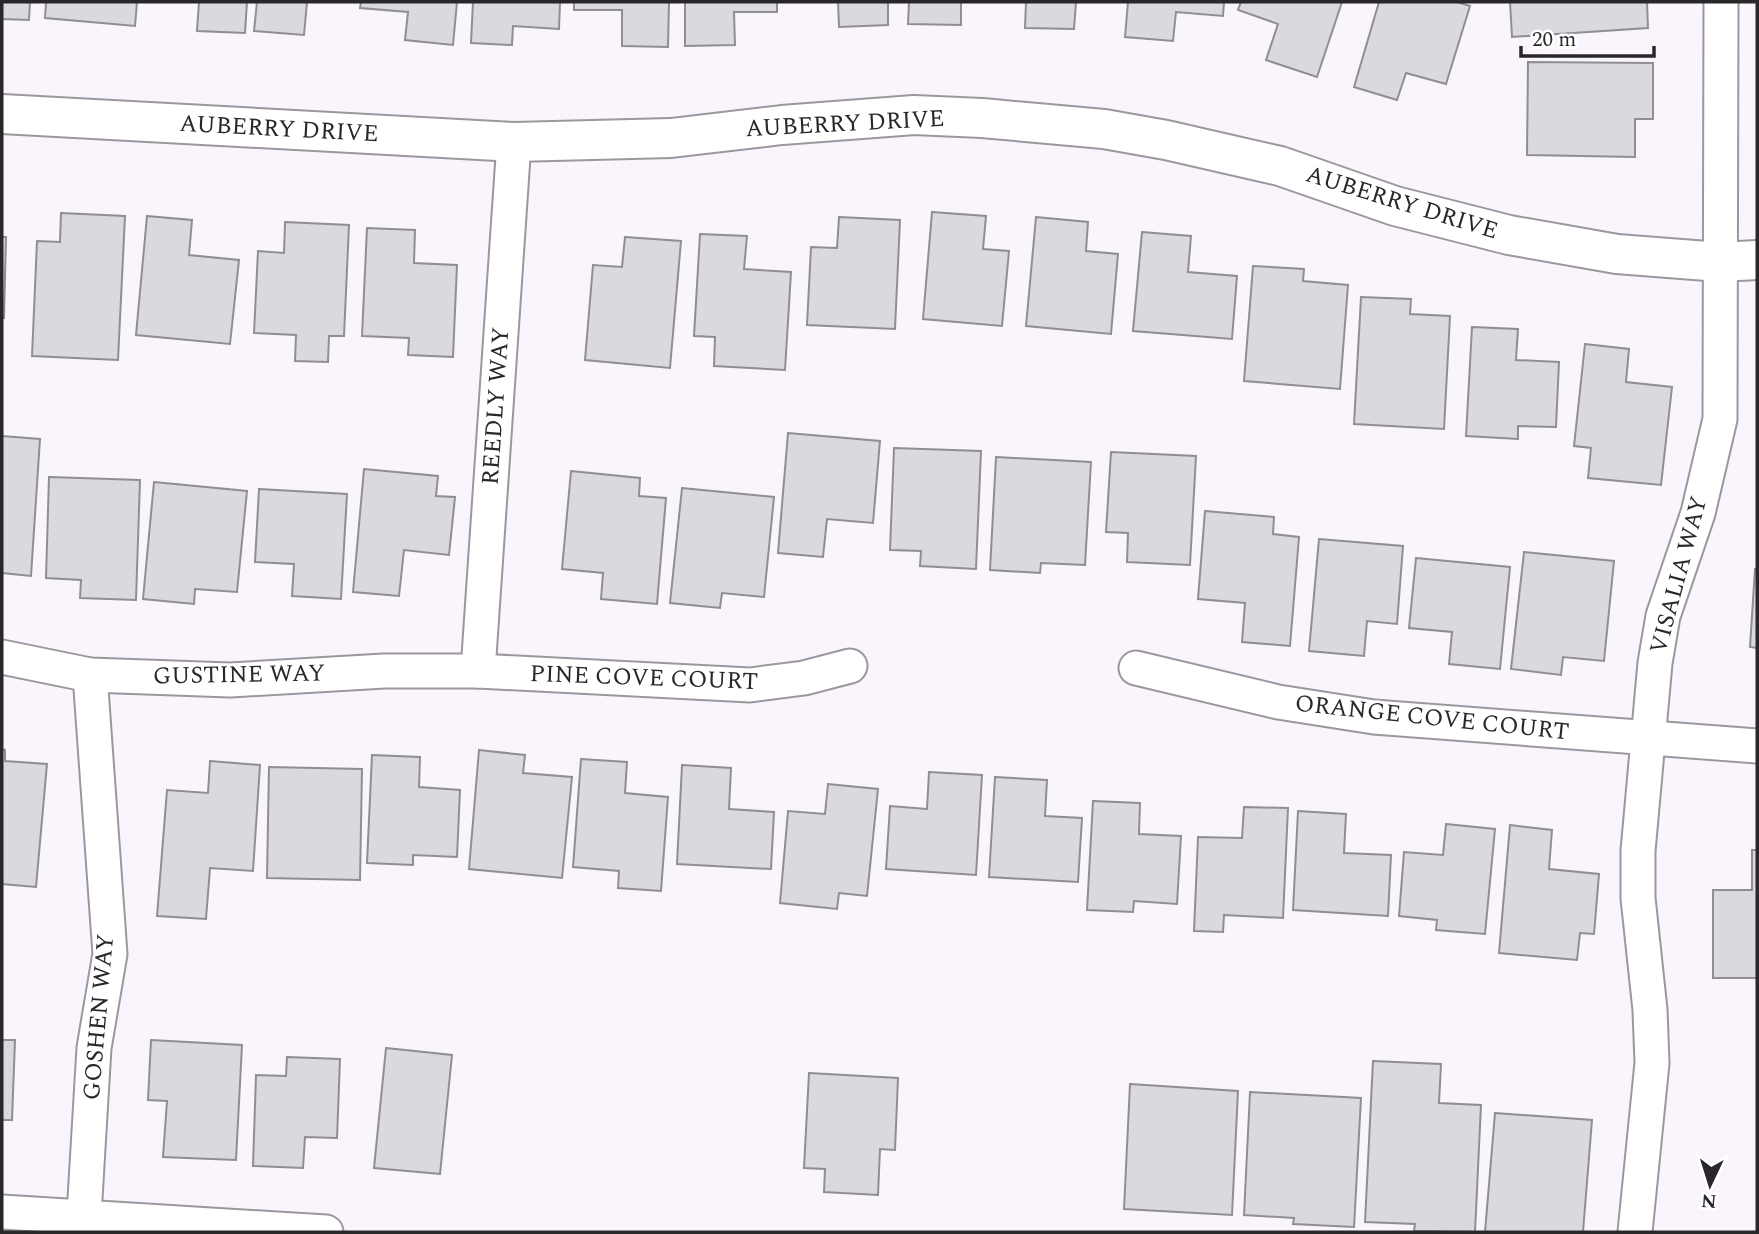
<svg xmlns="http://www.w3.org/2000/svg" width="1759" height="1234" font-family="Spectral,serif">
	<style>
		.building { fill: #dad9e0; stroke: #8f8e95; stroke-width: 2 }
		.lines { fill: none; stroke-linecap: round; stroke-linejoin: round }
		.street-casing { stroke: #9c979e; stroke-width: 37 }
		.secondary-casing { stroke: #9c979e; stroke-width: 42 }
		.street { stroke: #fff; stroke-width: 33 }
		.secondary { stroke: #fff; stroke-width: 38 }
		.labels { text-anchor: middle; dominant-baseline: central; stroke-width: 5; stroke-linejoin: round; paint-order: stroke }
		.street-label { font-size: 24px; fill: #29272a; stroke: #fff }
	</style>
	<rect width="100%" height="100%" fill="#faf5fc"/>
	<g class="building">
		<path d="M 2,2 L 30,2 L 29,20 L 2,19 Z"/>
		<path d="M 46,2 L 137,2 L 135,26 L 45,18 Z"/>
		<path d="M 199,2 L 247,2 L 245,33 L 197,31 Z"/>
		<path d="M 257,2 L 307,2 L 304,35 L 254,31 Z"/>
		<path d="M 361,2 L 457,2 L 453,45 L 405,40 L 408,12 L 360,8 Z"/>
		<path d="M 473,2 L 560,2 L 559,29 L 513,26 L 512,45 L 471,43 Z"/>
		<path d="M 574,2 L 669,2 L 668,47 L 622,46 L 622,10 L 574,10 Z"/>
		<path d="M 685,2 L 777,2 L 777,12 L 734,12 L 735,45 L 685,46 Z"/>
		<path d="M 838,2 L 888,2 L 888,25 L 839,27 Z"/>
		<path d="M 909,2 L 961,2 L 961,25 L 908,24 Z"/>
		<path d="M 1026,2 L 1076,2 L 1074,29 L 1025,28 Z"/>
		<path d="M 1128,2 L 1224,2 L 1223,16 L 1176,12 L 1173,41 L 1125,37 Z"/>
		<path d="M 1241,2 L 1342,2 L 1317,77 L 1266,60 L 1278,24 L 1238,10 Z"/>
		<path d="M 1379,2 L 1457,2 L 1470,6 L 1446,84 L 1406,73 L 1397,100 L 1354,87 Z"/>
		<path d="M 1510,2 L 1647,2 L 1648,28 L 1512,37 Z"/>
		<path d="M 1528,62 L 1653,63 L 1653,119 L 1635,119 L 1635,157 L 1527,155 Z"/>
		<path d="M 932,212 L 986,216 L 983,249 L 1009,251 L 1002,326 L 923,319 Z"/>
		<path d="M 61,213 L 125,216 L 118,360 L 32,356 L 37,241 L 60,242 Z"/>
		<path d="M 147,216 L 192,220 L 189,255 L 239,260 L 230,344 L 136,335 Z"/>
		<path d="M 839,217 L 900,220 L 895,329 L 807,325 L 811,247 L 837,248 Z"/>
		<path d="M 1036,217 L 1088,222 L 1086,251 L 1118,254 L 1111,334 L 1026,326 Z"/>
		<path d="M 285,222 L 349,225 L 344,336 L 329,336 L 328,362 L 295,361 L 296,335 L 254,333 L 258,251 L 284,253 Z"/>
		<path d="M 367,228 L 415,230 L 414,263 L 457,265 L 453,357 L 408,355 L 409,338 L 362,336 Z"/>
		<path d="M 1142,232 L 1191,236 L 1188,272 L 1237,276 L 1232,339 L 1133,331 Z"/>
		<path d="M 700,234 L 747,236 L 744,269 L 791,272 L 785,370 L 714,366 L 715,337 L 694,336 Z"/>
		<path d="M 2,237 L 6,237 L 4,318 L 2,318 Z"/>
		<path d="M 625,237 L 681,241 L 670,368 L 585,360 L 593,265 L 622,267 Z"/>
		<path d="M 1253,266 L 1304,269 L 1303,281 L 1348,285 L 1340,389 L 1244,381 Z"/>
		<path d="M 1361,297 L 1411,299 L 1410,314 L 1450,316 L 1444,429 L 1354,424 Z"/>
		<path d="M 1472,327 L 1518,329 L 1516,360 L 1559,362 L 1556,427 L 1518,426 L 1518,439 L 1466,436 Z"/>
		<path d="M 1585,344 L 1629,349 L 1626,382 L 1672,387 L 1661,485 L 1588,478 L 1591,448 L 1574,446 Z"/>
		<path d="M 788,433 L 880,441 L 873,523 L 827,519 L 823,557 L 778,553 Z"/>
		<path d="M 2,436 L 40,439 L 31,576 L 2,573 Z"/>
		<path d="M 894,448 L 981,451 L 976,569 L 920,566 L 921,551 L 890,550 Z"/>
		<path d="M 1111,452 L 1196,456 L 1190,565 L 1127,562 L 1128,533 L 1106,532 Z"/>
		<path d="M 996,457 L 1091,462 L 1085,565 L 1041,563 L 1040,573 L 990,570 Z"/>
		<path d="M 364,469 L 438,476 L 436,496 L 455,497 L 449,555 L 404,550 L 399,596 L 353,592 Z"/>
		<path d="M 571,471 L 640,478 L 639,496 L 666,498 L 657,604 L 601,599 L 603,573 L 562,569 Z"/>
		<path d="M 49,477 L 140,480 L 136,600 L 80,598 L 81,580 L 46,578 Z"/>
		<path d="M 154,482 L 247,491 L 237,592 L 195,589 L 194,604 L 143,599 Z"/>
		<path d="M 682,488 L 774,497 L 764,597 L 722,593 L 720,608 L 670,603 Z"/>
		<path d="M 259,489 L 347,494 L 341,599 L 292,596 L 294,564 L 255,562 Z"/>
		<path d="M 1205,511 L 1274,517 L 1273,534 L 1299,537 L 1290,646 L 1242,642 L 1245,603 L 1198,599 Z"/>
		<path d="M 1319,539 L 1403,546 L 1397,624 L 1367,621 L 1364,656 L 1309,651 Z"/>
		<path d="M 1524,552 L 1614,561 L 1604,661 L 1563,657 L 1561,675 L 1511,669 Z"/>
		<path d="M 1416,558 L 1510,567 L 1500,669 L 1449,664 L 1452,632 L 1409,628 Z"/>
		<path d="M 1755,569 L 1757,569 L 1757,648 L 1750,647 Z"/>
		<path d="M 2,749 L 5,750 L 5,761 L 47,764 L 36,887 L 2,884 Z"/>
		<path d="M 479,750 L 525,755 L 523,773 L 572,777 L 562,878 L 469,869 Z"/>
		<path d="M 372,755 L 420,757 L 419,787 L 460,790 L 457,857 L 413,855 L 413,865 L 367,863 Z"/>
		<path d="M 581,759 L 627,762 L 625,793 L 668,797 L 661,891 L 618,888 L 619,871 L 573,867 Z"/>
		<path d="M 210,761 L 260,765 L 253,871 L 210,868 L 206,919 L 157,916 L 167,790 L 208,793 Z"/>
		<path d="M 682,765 L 731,768 L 729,809 L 774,812 L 771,869 L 677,864 Z"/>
		<path d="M 269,767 L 362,769 L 360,880 L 267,878 Z"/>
		<path d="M 929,772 L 982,775 L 976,875 L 886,869 L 890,806 L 927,809 Z"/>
		<path d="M 995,777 L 1047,780 L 1045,816 L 1082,818 L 1078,882 L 989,877 Z"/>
		<path d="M 828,784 L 878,789 L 867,896 L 839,893 L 837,909 L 780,903 L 788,811 L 825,814 Z"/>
		<path d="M 1093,801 L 1140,803 L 1139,834 L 1181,836 L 1177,904 L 1134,901 L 1133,912 L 1087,910 Z"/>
		<path d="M 1244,807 L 1288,808 L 1283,918 L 1224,915 L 1223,932 L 1194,931 L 1198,837 L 1242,838 Z"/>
		<path d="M 1298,811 L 1346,814 L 1344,853 L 1391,855 L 1388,916 L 1293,910 Z"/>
		<path d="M 1446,824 L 1495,829 L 1485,934 L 1436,930 L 1437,920 L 1399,916 L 1404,852 L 1443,855 Z"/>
		<path d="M 1510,825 L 1552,830 L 1549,869 L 1599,874 L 1594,934 L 1580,933 L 1577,960 L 1499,953 Z"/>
		<path d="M 1752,850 L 1757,850 L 1757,978 L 1713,978 L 1713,890 L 1752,890 Z"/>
		<path d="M 2,1040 L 15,1040 L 12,1120 L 2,1120 Z"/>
		<path d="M 151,1040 L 242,1045 L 236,1160 L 163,1157 L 167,1101 L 148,1100 Z"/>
		<path d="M 386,1048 L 452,1055 L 440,1174 L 374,1168 Z"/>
		<path d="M 287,1057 L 340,1059 L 337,1138 L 305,1137 L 303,1168 L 253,1166 L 256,1075 L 286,1076 Z"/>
		<path d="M 1373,1061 L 1441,1064 L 1439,1103 L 1481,1105 L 1475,1232 L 1414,1231 L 1415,1224 L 1365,1222 Z"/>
		<path d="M 809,1073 L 898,1078 L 895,1150 L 880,1149 L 878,1195 L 824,1192 L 825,1169 L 804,1168 Z"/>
		<path d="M 1130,1084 L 1238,1091 L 1232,1215 L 1124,1209 Z"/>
		<path d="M 1250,1092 L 1361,1098 L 1354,1227 L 1293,1224 L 1294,1218 L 1244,1215 Z"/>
		<path d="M 1495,1113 L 1592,1120 L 1583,1232 L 1485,1232 Z"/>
	</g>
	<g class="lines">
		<g class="street-casing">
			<g id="street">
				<path d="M 2,657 L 90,675 L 230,680 L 384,671 L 478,671 L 750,685 L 804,678 L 850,666"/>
				<path d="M 1136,668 L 1278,702 L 1374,717 L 1757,746"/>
				<path d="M 478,671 L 514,142"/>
				<path d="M 2,1212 L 326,1232"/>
				<path d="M 83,1232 L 94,1048 L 110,954 L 90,675"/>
				<path d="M 1635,1232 L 1652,1063 L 1650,1010 L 1638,898 L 1638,851 L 1655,663 L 1663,616 L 1698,513 L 1720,419 L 1721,2"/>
			</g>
		</g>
		<g class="secondary-casing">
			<path id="secondary" d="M 2,114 L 514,142 L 671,138 L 782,125 L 914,115 L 982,118 L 1104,129 L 1166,140 L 1280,166 L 1395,206 L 1509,235 L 1617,254 L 1720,262 L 1757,260"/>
		</g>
		<use href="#street" class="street"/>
		<use href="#secondary" class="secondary"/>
	</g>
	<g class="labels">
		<g class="street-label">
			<text transform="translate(845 124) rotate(-3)">AUBERRY DRIVE</text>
			<text transform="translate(279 129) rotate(3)">AUBERRY DRIVE</text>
			<text transform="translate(1402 203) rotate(17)">AUBERRY DRIVE</text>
			<text transform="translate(496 406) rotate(-86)">REEDLY WAY</text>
			<text transform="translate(1679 575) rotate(-75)">VISALIA WAY</text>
			<text transform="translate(239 675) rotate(-1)">GUSTINE WAY</text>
			<text transform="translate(644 678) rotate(2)">PINE COVE COURT</text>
			<text transform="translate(1432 718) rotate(6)">ORANGE COVE COURT</text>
			<text transform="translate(99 1017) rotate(-85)">GOSHEN WAY</text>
		</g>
	</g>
	<rect width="1759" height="1234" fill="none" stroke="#29272a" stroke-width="7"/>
	<g transform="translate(1710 1185) rotate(184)" stroke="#ffffff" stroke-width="5" paint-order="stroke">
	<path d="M0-5L12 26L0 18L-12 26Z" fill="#29272a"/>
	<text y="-10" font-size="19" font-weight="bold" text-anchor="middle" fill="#29272a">N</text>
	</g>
	<path d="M1521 46v10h133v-10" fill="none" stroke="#29272a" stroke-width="3.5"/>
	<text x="1532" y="46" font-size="21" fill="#29272a" stroke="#ffffff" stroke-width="5" paint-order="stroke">20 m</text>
</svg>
